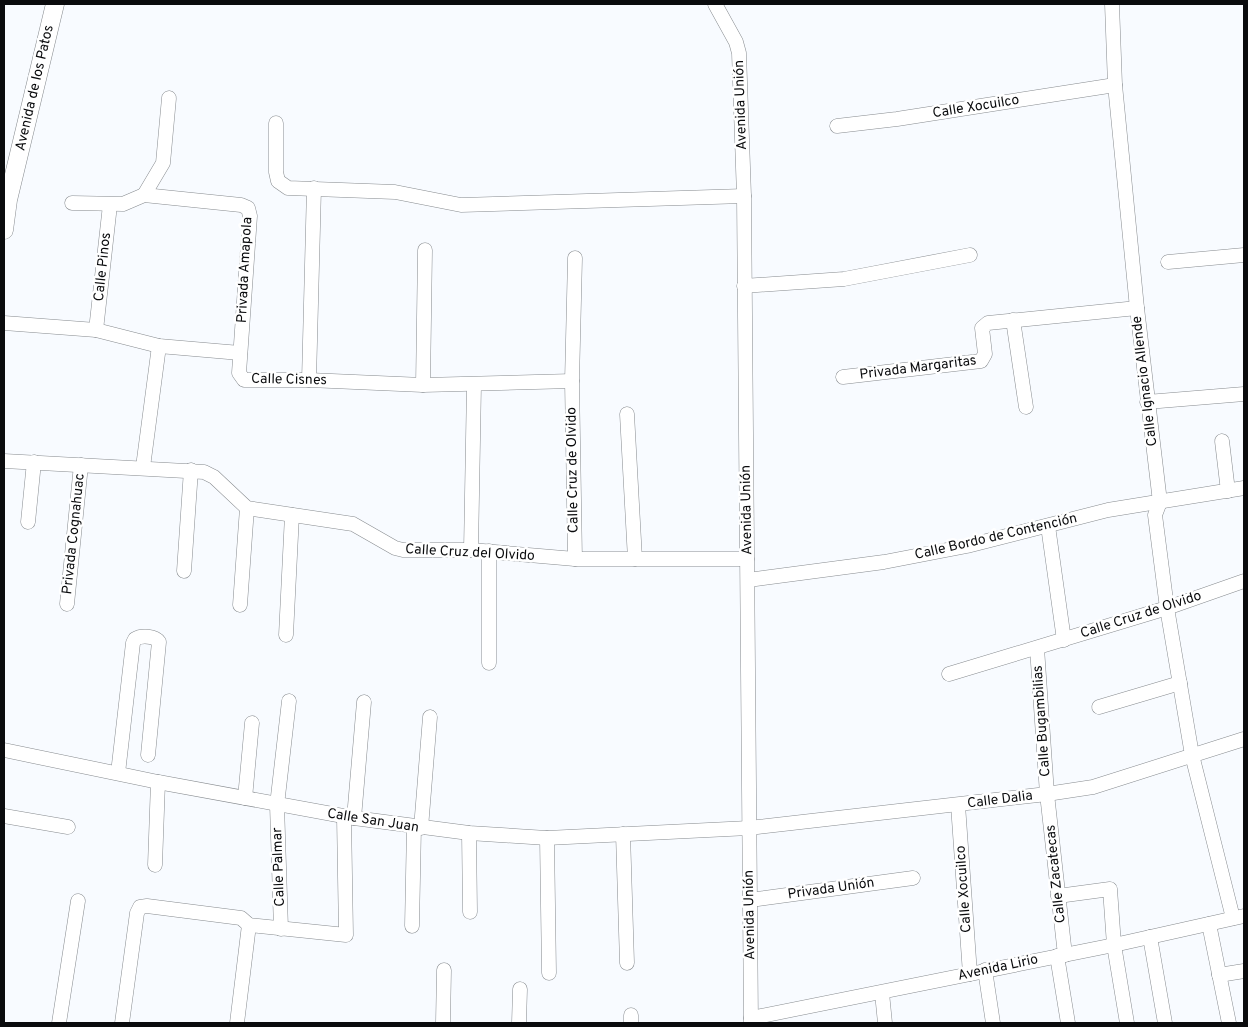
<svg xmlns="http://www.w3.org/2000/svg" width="1248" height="1027" font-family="Overpass,sans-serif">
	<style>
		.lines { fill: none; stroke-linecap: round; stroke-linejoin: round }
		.minor-casing { stroke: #878b8f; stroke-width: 15 }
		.major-casing { stroke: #878b8f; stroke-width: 19 }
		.minor { stroke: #fff; stroke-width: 14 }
		.major { stroke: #fff; stroke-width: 18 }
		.labels { text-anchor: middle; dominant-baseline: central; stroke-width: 5; stroke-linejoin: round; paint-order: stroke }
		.street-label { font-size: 14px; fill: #0a0b0d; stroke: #fff }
	</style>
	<rect width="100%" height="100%" fill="#f8fbff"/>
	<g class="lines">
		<g class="minor-casing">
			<g id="minor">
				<path d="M 715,4 L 736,42 L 739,53 L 744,196 L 751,1023"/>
				<path d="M 1112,4 L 1115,85 L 1137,308 L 1160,502 L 1155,515 L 1167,608 L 1192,755 L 1233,918"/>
				<path d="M 276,123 L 276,172 L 278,181 L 288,188 L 395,192 L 461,205 L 744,196"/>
				<path d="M 837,126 L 897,119 L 1115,85"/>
				<path d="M 144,195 L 163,163 L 169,98"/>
				<path d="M 72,203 L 123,204 L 144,195 L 241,205 L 248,208 L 250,216 L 239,373 L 244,380 L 309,380 L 423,385 L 572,381"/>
				<path d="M 1168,262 L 1244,255"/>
				<path d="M 744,286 L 844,279 L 970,255"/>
				<path d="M 1013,320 L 1026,407"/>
				<path d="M 4,323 L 96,330 L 159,346 L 240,353"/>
				<path d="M 96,330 L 110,205"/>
				<path d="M 843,377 L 981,361 L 985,354 L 982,328 L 988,323 L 1137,308"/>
				<path d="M 309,380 L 314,188"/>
				<path d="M 423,385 L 425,250"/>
				<path d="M 1147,402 L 1244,394"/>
				<path d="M 627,414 L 635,559"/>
				<path d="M 1222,441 L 1228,491"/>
				<path d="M 4,461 L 204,472 L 214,477 L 247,508 L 353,524 L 395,548 L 403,550 L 471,550 L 575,559 L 747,559"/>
				<path d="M 143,467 L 159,346"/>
				<path d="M 28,522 L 34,462"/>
				<path d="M 1048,526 L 1064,640"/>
				<path d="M 471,550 L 474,385"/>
				<path d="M 575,559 L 572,381 L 575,258"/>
				<path d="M 184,571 L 191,470"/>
				<path d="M 748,580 L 884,562 L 967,546 L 1108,510 L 1244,488"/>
				<path d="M 67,604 L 81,465"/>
				<path d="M 240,605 L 247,508"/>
				<path d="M 286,635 L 292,515"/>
				<path d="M 1037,648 L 1047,794 L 1065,955"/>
				<path d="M 489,663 L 489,551"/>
				<path d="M 949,674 L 1167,608 L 1244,581"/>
				<path d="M 1099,707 L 1180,683"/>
				<path d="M 4,750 L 158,782 L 354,818 L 469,833 L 547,838 L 749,828 L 1047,794 L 1093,787 L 1244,739"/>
				<path d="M 118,773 L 133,643 L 135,639 C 142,635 155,636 159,642 L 148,755"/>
				<path d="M 245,798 L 252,723"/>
				<path d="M 958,805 L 970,974"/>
				<path d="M 4,816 L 68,827"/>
				<path d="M 354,818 L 364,702"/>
				<path d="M 421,828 L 430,717"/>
				<path d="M 469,833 L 470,912"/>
				<path d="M 623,834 L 627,963"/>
				<path d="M 547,838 L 549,973"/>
				<path d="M 155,865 L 158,782"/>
				<path d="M 1058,896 L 1110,889 L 1114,945 L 1127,1023"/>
				<path d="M 750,900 L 913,878"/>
				<path d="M 1209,924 L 1229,1023"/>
				<path d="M 412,926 L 414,827"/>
				<path d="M 281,929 L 277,805 L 289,701"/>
				<path d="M 1150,937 L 1165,1023"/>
				<path d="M 1057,956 L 1068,1023"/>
				<path d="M 985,970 L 993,1023"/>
				<path d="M 1219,975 L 1244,971"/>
				<path d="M 882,993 L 885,1023"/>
				<path d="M 751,1018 L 1114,945 L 1244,916"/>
				<path d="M 59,1023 L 78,901"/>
				<path d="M 122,1023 L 137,913 L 140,907 L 147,906 L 241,918 L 249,925 L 346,935 L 344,817"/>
				<path d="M 237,1023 L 249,925"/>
				<path d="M 443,1023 L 444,970"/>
				<path d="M 519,1023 L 520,989"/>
				<path d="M 631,1023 L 631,1015"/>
			</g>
		</g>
		<g class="major-casing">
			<path id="major" d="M 4,230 L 8,200 L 55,4"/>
		</g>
		<use href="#minor" class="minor"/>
		<use href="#major" class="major"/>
	</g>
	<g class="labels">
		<g class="street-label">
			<text transform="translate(35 88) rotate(-77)">Avenida de los Patos</text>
			<text transform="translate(741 105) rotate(-92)">Avenida Unión</text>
			<text transform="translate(976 107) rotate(-9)">Calle Xocuilco</text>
			<text transform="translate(103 267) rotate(-84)">Calle Pinos</text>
			<text transform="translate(245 270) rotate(-87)">Privada Amapola</text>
			<text transform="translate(918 368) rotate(-7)">Privada Margaritas</text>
			<text transform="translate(289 380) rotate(1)">Calle Cisnes</text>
			<text transform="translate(1145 381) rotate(-97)">Calle Ignacio Allende</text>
			<text transform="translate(573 470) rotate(-91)">Calle Cruz de Olvido</text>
			<text transform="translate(747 510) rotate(-91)">Avenida Unión</text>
			<text transform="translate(74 534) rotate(-84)">Privada Cognahuac</text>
			<text transform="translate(996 537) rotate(-13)">Calle Bordo de Contención</text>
			<text transform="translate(470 553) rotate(3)">Calle Cruz del Olvido</text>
			<text transform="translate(1141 615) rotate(-18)">Calle Cruz de Olvido</text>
			<text transform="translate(1042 721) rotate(-94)">Calle Bugambilias</text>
			<text transform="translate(1000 800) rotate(-7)">Calle Dalia</text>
			<text transform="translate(373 821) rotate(9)">Calle San Juan</text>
			<text transform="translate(279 867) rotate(-92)">Calle Palmar</text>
			<text transform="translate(1056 874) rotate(-96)">Calle Zacatecas</text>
			<text transform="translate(831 889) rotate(-8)">Privada Unión</text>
			<text transform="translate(964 889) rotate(-94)">Calle Xocuilco</text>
			<text transform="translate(750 915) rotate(-91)">Avenida Unión</text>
			<text transform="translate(998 968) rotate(-12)">Avenida Lirio</text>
		</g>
	</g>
	<rect width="1248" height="1027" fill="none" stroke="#0a0b0d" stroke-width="10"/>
</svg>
